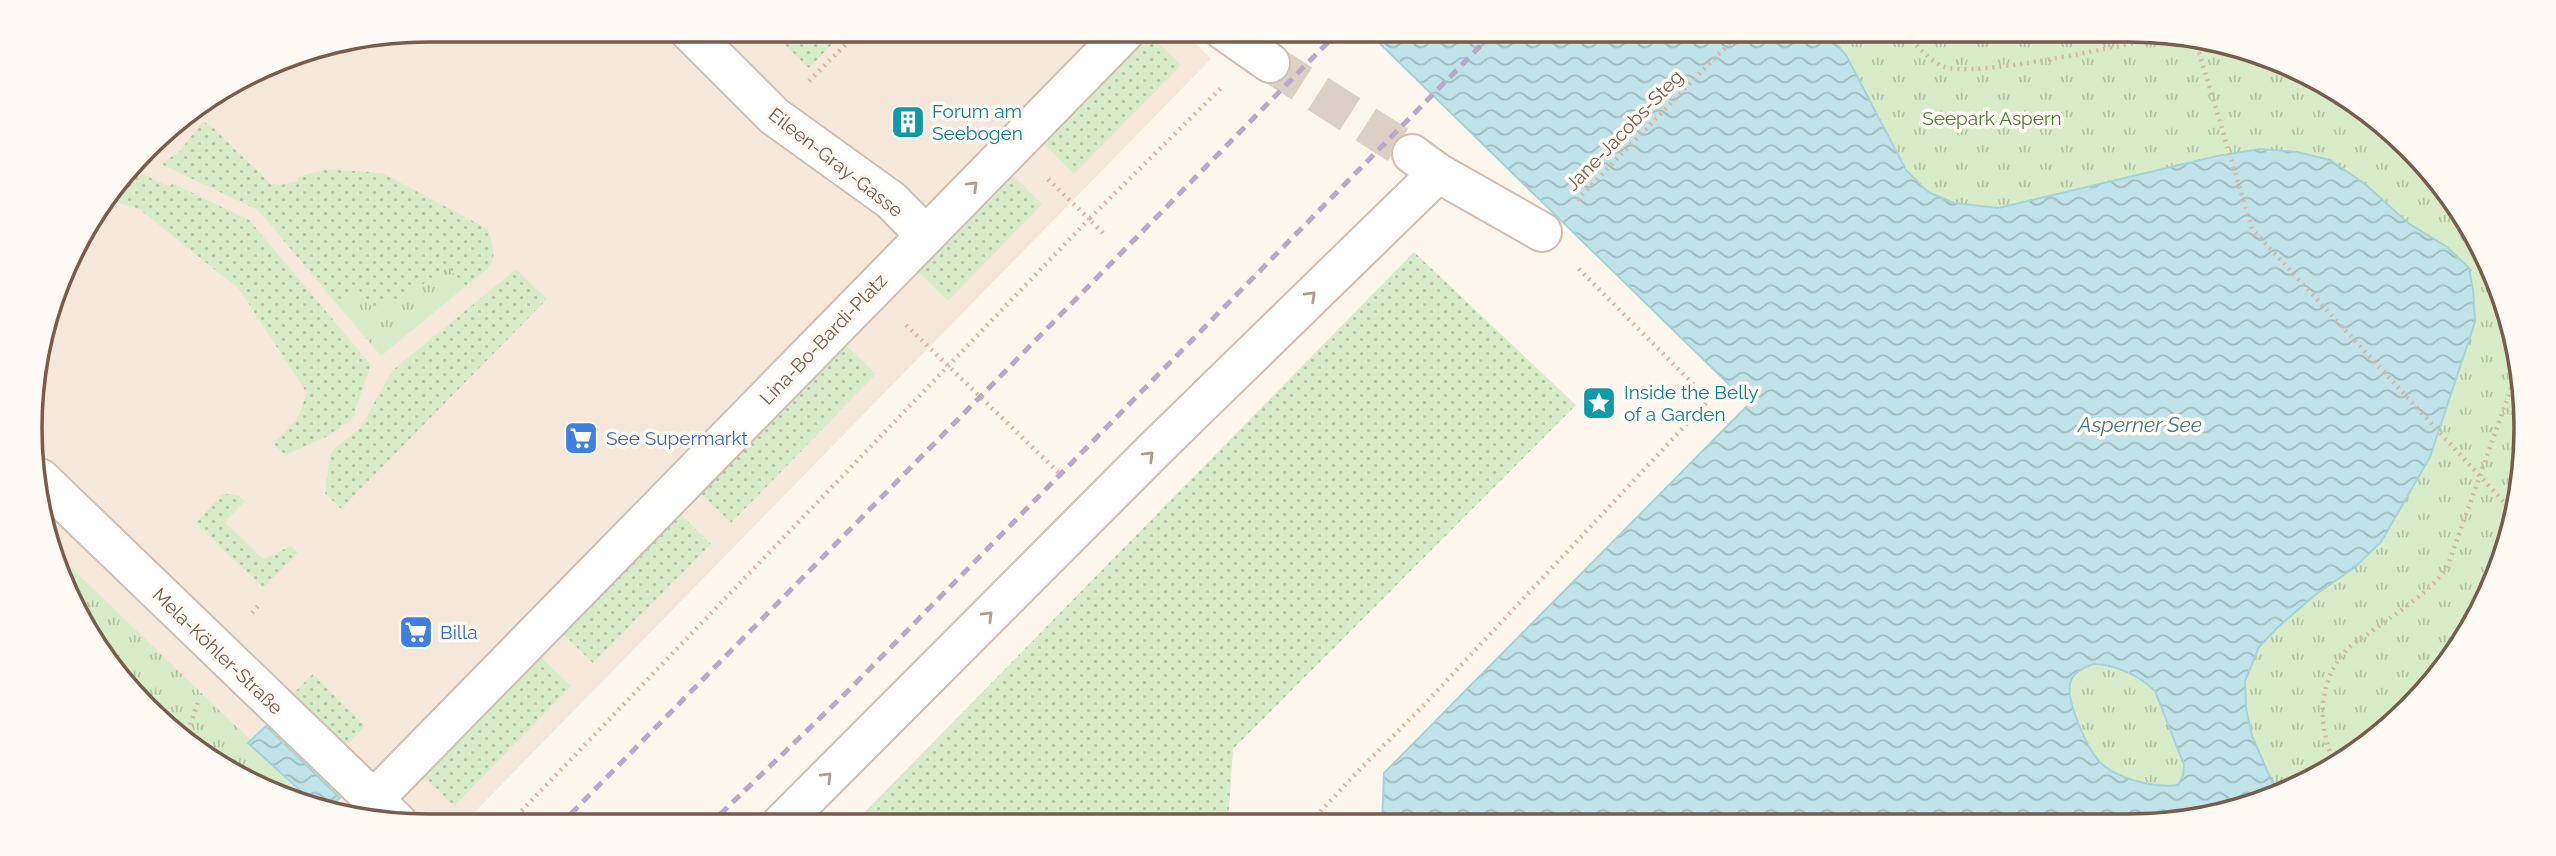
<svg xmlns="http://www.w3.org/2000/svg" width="2556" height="856" font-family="Raleway,sans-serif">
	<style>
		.residential { fill: #f5e8da }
		.grass { fill: url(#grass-dots) }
		.park { fill: url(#park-tufts) }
		.water { fill: url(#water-waves); stroke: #a5d3da; stroke-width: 2; fill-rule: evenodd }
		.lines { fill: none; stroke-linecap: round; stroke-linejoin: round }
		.street-tunnel { stroke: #dcd0c4; stroke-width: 38; stroke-dasharray: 38 19; stroke-linecap: butt }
		.street-casing { stroke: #d1beb0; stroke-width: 42 }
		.path { stroke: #d9b8a5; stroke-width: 4.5; stroke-dasharray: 2 5; stroke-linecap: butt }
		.street { stroke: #fff; stroke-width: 38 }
		.rail { stroke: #b9a8c9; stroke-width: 5; stroke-dasharray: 10 7; stroke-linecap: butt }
		.oneway { stroke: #af9d94 }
		.labels { text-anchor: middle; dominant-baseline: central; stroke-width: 7; stroke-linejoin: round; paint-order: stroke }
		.culture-label { font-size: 19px; fill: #0d838f; stroke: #fffaf3; text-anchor: start }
		.park-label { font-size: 19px; fill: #537a41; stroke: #fffaf3 }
		.street-label { font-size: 19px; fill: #7a5c4d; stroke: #fffaf3 }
		.shop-label { font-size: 19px; fill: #366cbe; stroke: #fffaf3; text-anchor: start }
		.water-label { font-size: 21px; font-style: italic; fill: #437c86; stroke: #fffaf3 }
		.rim { fill: none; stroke: #7a5c4d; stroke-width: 3.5 }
	</style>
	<defs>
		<pattern id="grass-dots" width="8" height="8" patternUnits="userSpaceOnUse" patternTransform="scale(1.75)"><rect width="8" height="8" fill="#d8ecc9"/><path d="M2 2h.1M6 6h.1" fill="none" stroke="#b4c2a5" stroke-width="1.8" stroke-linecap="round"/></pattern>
		<pattern id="park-tufts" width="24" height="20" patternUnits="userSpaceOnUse" patternTransform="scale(1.75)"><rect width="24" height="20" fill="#d8ecc9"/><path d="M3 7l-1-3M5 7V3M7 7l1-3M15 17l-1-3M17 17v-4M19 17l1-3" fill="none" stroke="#b4c2a5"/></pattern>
		<pattern id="water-waves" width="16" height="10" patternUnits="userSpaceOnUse" patternTransform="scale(1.75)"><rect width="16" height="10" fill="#bfe3e8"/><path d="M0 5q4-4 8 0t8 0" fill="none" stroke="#a0bbbe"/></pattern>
	</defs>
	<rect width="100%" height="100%" fill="#fdf6ec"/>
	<path class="residential" d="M 428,30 L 1183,30 L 1211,59 L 461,826 L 428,826 L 325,813 L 206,759 L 97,650 L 43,531 L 33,376 L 71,251 L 165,129 L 276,60 Z"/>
	<g class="grass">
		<path d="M 769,30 L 846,30 L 809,68 Z"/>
		<path d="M 1145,30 L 1181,65 L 1074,174 L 1035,135 Z"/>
		<path d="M 203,121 L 213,128 L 271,184 L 281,185 L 298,181 L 297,177 L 327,169 L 382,173 L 488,229 C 499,265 494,264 466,286 L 448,267 L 416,289 L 375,310 L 358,289 L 337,304 L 258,210 L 161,164 L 180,151 Z"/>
		<path d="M 1003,166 L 1042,204 L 948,301 L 909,263 Z"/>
		<path d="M 133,170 L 170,187 L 172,183 L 249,220 L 371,365 L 352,419 L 328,436 L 285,455 L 273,443 L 298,418 L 307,393 L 239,289 L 139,209 L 110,201 Z"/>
		<path d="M 1414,252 L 1576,405 L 1233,749 L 1228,825 L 852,825 Z"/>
		<path d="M 516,269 L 547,299 L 341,509 L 325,493 L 330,455 L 333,450 L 360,428 L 392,371 Z"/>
		<path d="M 837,337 L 876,374 L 731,523 L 692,485 Z"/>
		<path d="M 222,494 L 238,495 L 245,501 L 225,522 L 263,559 L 291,546 L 298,553 L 263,588 L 196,523 Z"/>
		<path d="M 672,506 L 711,544 L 593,663 L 554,625 Z"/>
		<path d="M 532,648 L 571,686 L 454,806 L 415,767 Z"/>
		<path d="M 313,674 L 365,726 L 345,746 L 291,696 Z"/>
	</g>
	<g class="park">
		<path d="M 1824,30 L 2128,30 L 2231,43 L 2370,112 L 2473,229 L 2523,376 L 2513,531 L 2473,627 L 2391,727 L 2304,785 L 2277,793 L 2252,736 L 2246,708 L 2245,681 L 2259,647 L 2278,627 L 2315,595 L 2354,568 L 2381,542 L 2430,457 L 2462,364 L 2447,247 L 2408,223 L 2365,184 L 2330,160 L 2297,152 L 2260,149 L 2117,179 L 1998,208 L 1954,203 L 1928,192 L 1906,170 L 1846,55 Z"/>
		<path d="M 448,267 L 466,286 L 381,356 L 337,304 L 358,289 L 375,310 L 416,289 Z"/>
		<path d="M 52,549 L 326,813 L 206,759 L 97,650 Z"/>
		<path d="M 2093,664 C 2115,664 2140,676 2155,691 L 2184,765 L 2183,776 L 2179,786 C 2155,788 2115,779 2098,760 C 2087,747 2066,701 2070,685 C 2072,673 2083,668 2093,664 Z"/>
	</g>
	<g class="water">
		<path d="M 1366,30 L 1824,30 L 1846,55 L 1906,170 L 1928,192 L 1954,203 L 1998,208 L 2217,156 L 2260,149 L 2297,152 L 2330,160 L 2365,184 L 2408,223 L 2447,247 L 2469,268 L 2473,289 L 2475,322 L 2430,457 L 2381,542 L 2354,568 L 2315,595 L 2278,627 L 2259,647 L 2245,681 L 2246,708 L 2252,736 L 2277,793 L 2180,823 L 1382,824 L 1384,773 L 1749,404 ZM 2093,664 C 2115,664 2140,676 2155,691 L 2184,765 L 2183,776 L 2178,785 C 2155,788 2114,779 2098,760 C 2087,747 2066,701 2070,684 C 2072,673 2083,668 2093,664 Z"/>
		<path d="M 266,726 L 340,798 L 324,812 L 248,743 Z"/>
	</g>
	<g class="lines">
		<path class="street-tunnel" d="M 1270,63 L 1412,154"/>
		<g class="street-casing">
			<g id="street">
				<path d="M 688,30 L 774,116 L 892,201 L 925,235"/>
				<path d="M 1223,30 L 1270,63"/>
				<path d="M 1412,154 L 1438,173 L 1542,232"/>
				<path d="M 40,478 L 397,822"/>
				<path d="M 373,800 L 1127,30"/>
				<path d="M 779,826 L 1156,448 L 1438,173"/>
			</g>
		</g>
		<g class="path">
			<path d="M 1902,30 C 1914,42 1927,59 1942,66 C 1971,80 2132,43 2172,35"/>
			<path d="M 2195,39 L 2252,229 L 2514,513"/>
			<path d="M 809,81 L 860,30"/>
			<path d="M 1577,200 L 1742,30"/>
			<path d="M 1103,233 L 1089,219 L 1221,88"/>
			<path d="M 906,325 L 1061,475"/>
			<path d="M 252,613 L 259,605"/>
			<path d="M 186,738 L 199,699"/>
			<path d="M 2335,764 C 2318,729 2317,684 2344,653 C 2350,645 2361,639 2369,633 C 2397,613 2426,595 2447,568 L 2519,366"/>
			<path d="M 1319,825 L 1319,813 L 1360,769 L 1421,708 L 1709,400 L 1577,267"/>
			<path d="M 507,826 L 1089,219 L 1048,179"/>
		</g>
		<use href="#street" class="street"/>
		<g class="rail">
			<path d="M 559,826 L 1340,30"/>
			<path d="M 708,826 L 847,692 L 1496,30"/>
		</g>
	</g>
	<defs><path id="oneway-chevron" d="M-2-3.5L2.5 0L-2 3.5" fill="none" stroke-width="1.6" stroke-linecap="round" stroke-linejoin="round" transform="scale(1.75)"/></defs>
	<g class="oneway">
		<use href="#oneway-chevron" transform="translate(973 186) rotate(-45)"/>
		<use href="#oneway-chevron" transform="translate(1311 296) rotate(-44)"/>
		<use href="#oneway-chevron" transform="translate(1149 456) rotate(-45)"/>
		<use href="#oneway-chevron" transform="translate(988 616) rotate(-45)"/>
		<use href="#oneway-chevron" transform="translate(827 777) rotate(-45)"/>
	</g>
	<defs>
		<g id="building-square" transform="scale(1.75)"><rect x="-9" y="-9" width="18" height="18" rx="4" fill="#0f9aa8" stroke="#fffaf3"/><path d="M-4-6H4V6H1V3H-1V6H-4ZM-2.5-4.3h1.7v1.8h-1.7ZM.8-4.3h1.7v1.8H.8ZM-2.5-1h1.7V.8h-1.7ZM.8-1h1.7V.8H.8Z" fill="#fff"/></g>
		<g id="sight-square" transform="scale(1.75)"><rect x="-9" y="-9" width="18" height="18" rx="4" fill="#0f9aa8" stroke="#fffaf3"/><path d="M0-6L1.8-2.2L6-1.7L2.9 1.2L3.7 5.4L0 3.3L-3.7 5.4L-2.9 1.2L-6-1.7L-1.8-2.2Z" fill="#fff"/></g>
		<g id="supermarket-square" transform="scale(1.75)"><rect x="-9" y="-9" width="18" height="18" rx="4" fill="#3f7fe0" stroke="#fffaf3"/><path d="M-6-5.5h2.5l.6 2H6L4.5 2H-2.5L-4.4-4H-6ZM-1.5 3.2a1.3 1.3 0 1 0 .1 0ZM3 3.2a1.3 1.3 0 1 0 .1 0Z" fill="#fff"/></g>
	</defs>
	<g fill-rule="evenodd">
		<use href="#building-square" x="908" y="122"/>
		<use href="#sight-square" x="1599" y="403"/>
		<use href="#supermarket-square" x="581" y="438"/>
		<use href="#supermarket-square" x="416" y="632"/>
	</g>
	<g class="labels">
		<g class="culture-label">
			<text x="932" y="111">Forum am<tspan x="932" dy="22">Seebogen</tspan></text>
			<text x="1624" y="392">Inside the Belly<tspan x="1624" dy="22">of a Garden</tspan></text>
		</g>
		<g class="park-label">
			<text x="1992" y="118">Seepark Aspern</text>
		</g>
		<g class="street-label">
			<text transform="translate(1624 130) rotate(-46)">Jane-Jacobs-Steg</text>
			<text transform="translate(836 162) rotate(38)">Eileen-Gray-Gasse</text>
			<text transform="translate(823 339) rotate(-46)">Lina-Bo-Bardi-Platz</text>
			<text transform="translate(218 651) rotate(44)">Mela-Köhler-Straße</text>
		</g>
		<g class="shop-label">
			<text x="606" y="438">See Supermarkt</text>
			<text x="440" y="632">Billa</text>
		</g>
		<g class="water-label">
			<text x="2140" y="424">Asperner See</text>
		</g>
	</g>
	<path d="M0 0H2556V856H0ZM428 42H2128A386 386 0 0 1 2514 428V428A386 386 0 0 1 2128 814H428A386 386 0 0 1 42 428V428A386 386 0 0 1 428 42Z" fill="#fffaf3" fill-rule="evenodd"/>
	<path class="rim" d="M428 42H2128A386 386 0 0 1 2514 428V428A386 386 0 0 1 2128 814H428A386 386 0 0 1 42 428V428A386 386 0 0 1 428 42Z"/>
</svg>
